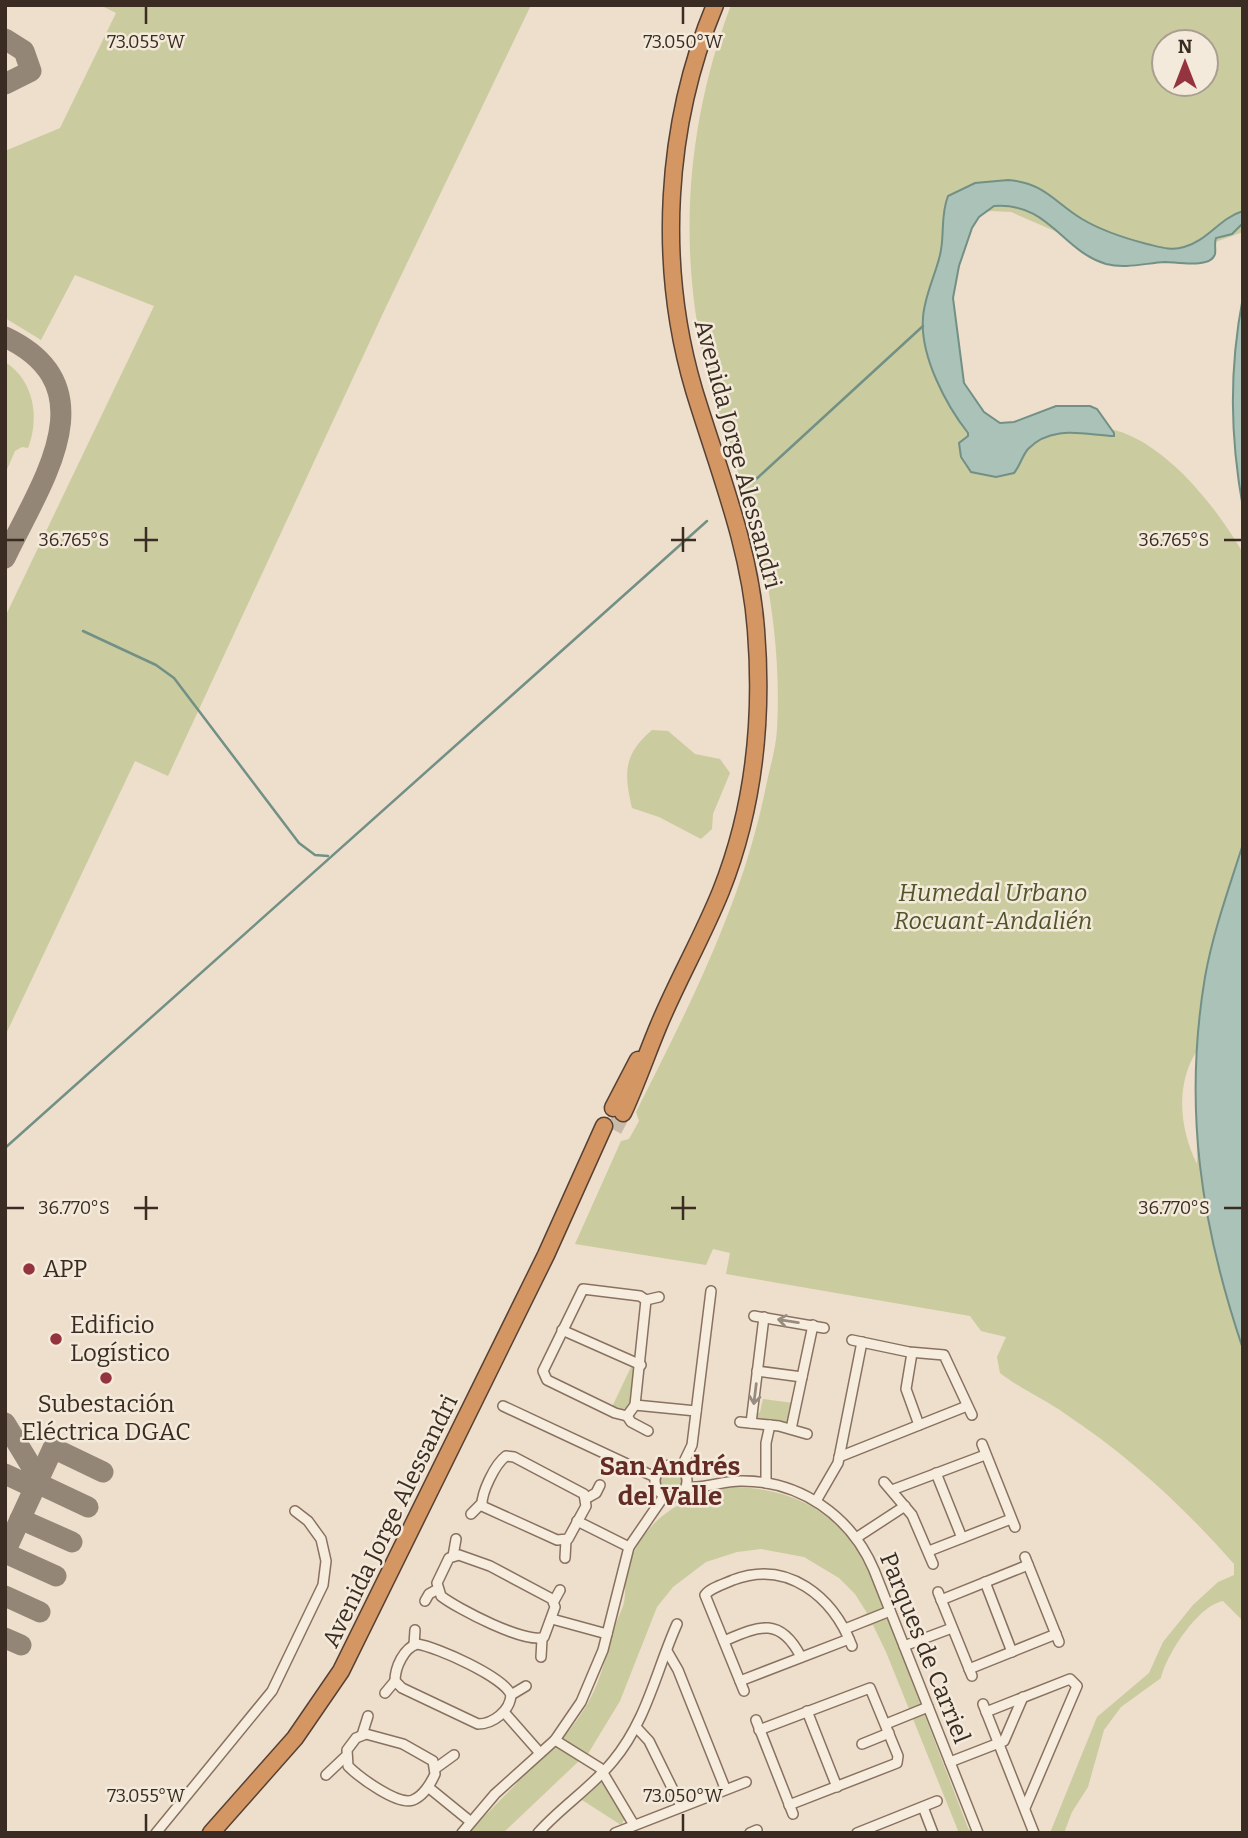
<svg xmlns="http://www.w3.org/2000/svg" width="1248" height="1838" font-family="Bitter,serif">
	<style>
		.green { fill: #cacb9f; fill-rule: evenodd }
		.water { fill: #abc2b9; stroke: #729085; stroke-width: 2 }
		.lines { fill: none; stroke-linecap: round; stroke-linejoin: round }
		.stream { stroke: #729085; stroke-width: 2.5 }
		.taxiway { stroke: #948676; stroke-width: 21 }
		.highway-tunnel { stroke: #c9bba9; stroke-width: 16; stroke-dasharray: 16 8; stroke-linecap: butt }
		.street-casing { stroke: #897160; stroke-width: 12 }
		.highway-casing { stroke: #574034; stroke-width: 19 }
		.street { stroke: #f7edde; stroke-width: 9 }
		.highway { stroke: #d49763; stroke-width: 16 }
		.oneway { stroke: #988c80 }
		.ticks { fill: none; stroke: #3a2c22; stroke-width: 2.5 }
		.poi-dot { fill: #94343f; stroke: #f4eadb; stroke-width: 2.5 }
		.labels { text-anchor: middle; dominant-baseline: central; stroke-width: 5; stroke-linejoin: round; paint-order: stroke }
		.street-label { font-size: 24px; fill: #3a2c22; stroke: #f4eadb }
		.park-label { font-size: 24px; font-style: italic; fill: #4f552a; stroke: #f4eadb }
		.poi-label { font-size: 24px; fill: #3a2c22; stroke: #f4eadb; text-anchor: start }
		.neighbourhood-label { font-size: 26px; font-weight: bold; fill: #642b25; stroke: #f4eadb }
		.ticks-label { font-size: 18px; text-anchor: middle; fill: #3a2c22; stroke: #f4eadb; stroke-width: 5; stroke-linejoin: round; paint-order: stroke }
	</style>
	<rect width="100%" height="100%" fill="#eddfcb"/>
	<g class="green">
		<path d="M 100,5 L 531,5 L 385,309 L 168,776 L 135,761 L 5,1036 L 5,617 L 154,306 L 75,275 L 41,340 L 5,318 L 5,151 L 60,128 L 116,13 Z"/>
		<path d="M 731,5 L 1243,5 L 1243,232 L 1207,245 L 1163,249 L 1109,246 L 1057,232 L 1011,212 L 991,211 L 978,214 L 966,226 L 942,312 L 974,419 C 988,424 1022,439 1035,438 C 1057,434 1075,425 1098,427 C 1159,432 1215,505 1243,553 L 1243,1621 L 1223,1601 C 1197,1606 1166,1656 1161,1678 L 1121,1707 L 1104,1730 L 1088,1787 L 1072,1812 L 1064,1833 L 1050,1833 L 1097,1717 L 1149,1673 L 1163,1642 L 1193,1605 L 1218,1582 L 1234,1575 L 1234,1564 C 1182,1505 1130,1457 1064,1413 C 1044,1399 1019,1388 1000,1373 L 997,1357 L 1006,1337 L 981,1331 L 970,1316 L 726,1274 L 730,1253 L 713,1249 L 706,1265 L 575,1244 L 621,1141 L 629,1139 L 639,1121 L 636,1112 C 689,1007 743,902 766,786 C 770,767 776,748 777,729 C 781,660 771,583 752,517 C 738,467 718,419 706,368 C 677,246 687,122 731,5 ZM 1164,42 L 1206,42 L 1206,84 L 1164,84 ZM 1196,1052 L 1197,1164 C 1180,1130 1175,1086 1196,1052 Z"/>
		<path d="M 5,362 C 34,380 40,418 28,448 L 22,447 L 15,451 L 5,474 Z"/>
		<path d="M 652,730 L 668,731 L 695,754 L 720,759 L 730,773 L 713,814 L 712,829 L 701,839 L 659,817 L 632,808 C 624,773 623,755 652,730 Z"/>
		<path d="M 632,1365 L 635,1366 L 632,1405 L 620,1411 L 612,1407 Z"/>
		<path d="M 763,1399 L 793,1403 L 789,1424 L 757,1419 L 756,1415 L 760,1412 Z"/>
		<circle cx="671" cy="1482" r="12"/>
		<path d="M 734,1487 C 802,1489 848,1519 874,1583 L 968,1828 L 972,1833 L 959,1833 L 886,1652 L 873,1625 L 866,1627 L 861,1616 L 867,1613 L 855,1594 L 839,1578 L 804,1557 L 761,1549 L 737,1552 L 706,1562 L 673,1587 L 657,1607 L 620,1701 L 583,1762 L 580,1760 L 503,1833 L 468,1833 L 517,1783 L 518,1779 C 550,1753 576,1729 594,1691 C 606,1665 610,1635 621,1611 C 628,1598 623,1582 627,1569 C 644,1518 683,1495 734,1487 Z"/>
		<path d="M 602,1781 L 625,1818 L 621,1825 L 582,1800 Z"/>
	</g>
	<g class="water">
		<path d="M 1008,180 C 1045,183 1054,202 1082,219 C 1102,231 1124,238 1147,244 C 1160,247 1171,251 1184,247 C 1207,241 1220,218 1243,211 L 1243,223 L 1232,234 L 1216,238 C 1214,244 1216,248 1215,254 C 1211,269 1176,262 1165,262 C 1146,263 1126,269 1106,264 C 1062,251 1049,202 994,206 L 979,217 L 972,228 L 959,266 L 953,298 L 964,383 L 984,412 L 1000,423 L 1014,422 L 1056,406 L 1090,406 L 1097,409 L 1114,433 L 1114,436 C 1085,435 1052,424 1028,449 C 1022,456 1020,466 1014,473 L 996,477 L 971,472 L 961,457 L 959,443 L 968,436 L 968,433 C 946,405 920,356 923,318 C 924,297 935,276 940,255 C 945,235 940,216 948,196 L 975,183 Z"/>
		<path d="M 1243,297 L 1243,508 C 1230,436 1229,369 1243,297 Z"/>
		<path d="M 1243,844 L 1243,1349 C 1201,1225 1183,1108 1205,977 C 1213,932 1229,888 1243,844 Z"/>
	</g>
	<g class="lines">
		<g class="stream">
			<path d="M 753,482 L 923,326"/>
			<path d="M 83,631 L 156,665 L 174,678 L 299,843 L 315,855 L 328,856"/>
			<path d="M 5,1148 L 707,521"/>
		</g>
		<g class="taxiway">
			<path d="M 5,39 L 24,51 L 31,71 L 5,84"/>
			<path d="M 5,337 C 111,387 40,484 5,558"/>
			<path d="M 5,1423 L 39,1479"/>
			<path d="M 5,1474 L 35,1488"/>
			<path d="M 37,1483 L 88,1507"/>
			<path d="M 20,1519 L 72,1542"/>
			<path d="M 5,1552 L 53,1448 L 103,1472"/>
			<path d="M 5,1553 L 56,1576"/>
			<path d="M 5,1596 L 40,1612"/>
			<path d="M 5,1638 L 21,1645"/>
		</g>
		<path class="highway-tunnel" d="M 614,1130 L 623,1113"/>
		<g class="street-casing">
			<g id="street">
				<path d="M 754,1316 L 824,1328"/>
				<path d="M 562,1330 L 641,1365"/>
				<path d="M 852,1340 L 909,1352 L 944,1355 L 972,1415"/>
				<path d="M 912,1353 L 906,1389 L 919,1425"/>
				<path d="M 757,1371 L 802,1377"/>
				<path d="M 635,1405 L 696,1411"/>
				<path d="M 503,1406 L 655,1477"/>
				<path d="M 627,1416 L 635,1405 L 646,1300"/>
				<path d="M 740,1422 L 779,1426 L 807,1434"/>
				<path d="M 751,1423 L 764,1317"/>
				<path d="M 791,1429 L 813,1325"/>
				<path d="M 648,1431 L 631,1422 L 627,1416 L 615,1413 L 547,1380 L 543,1371 L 583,1289 L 640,1296 L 646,1300 L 659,1297"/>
				<path d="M 982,1444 L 1015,1527"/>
				<path d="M 506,1456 L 514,1457 L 584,1494 L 586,1506 L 568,1539 L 557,1540 L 482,1506 C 481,1493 495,1464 506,1456 Z"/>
				<path d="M 839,1457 L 967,1406"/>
				<circle cx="671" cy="1481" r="16"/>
				<path d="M 681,1468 L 692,1445 L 711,1291"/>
				<path d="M 936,1473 L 962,1538"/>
				<path d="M 884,1482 L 912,1515 L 933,1564"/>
				<path d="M 766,1483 L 766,1443 L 770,1425"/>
				<path d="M 687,1487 C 704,1489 722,1481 740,1481 C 800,1480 851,1516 874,1570 L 978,1833"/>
				<path d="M 892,1490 L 985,1455"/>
				<path d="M 587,1498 L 596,1493 L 600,1485"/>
				<path d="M 816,1501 L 838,1463 L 862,1342"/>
				<path d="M 471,1514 L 481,1504"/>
				<path d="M 577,1521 L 629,1547"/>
				<path d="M 856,1538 L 905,1506"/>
				<path d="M 929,1551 L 1011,1519"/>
				<path d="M 459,1555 L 490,1566 L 552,1599 L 555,1607 L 544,1637 C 527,1645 456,1608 441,1596 L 437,1583 L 449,1558 Z"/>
				<path d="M 453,1556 L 456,1539"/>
				<path d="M 1025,1557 L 1059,1642"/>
				<path d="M 565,1558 L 566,1540"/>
				<path d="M 985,1582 L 1012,1652"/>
				<path d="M 938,1592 L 972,1676"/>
				<path d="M 941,1600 L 1028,1565"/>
				<path d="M 425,1601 L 429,1594 L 438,1589"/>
				<path d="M 554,1601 L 560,1590"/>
				<path d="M 552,1619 L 607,1634"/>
				<path d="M 845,1629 L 890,1611"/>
				<path d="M 724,1641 C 759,1626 780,1616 801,1657"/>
				<path d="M 417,1644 C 437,1647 504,1677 511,1695 C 510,1711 493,1724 478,1724 L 402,1688 L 395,1681 C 395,1667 404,1648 417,1644 Z"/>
				<path d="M 414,1645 L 415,1630"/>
				<path d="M 904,1646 L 952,1628"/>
				<path d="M 667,1651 L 678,1670 L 725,1788"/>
				<path d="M 541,1657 L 542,1639"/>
				<path d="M 969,1669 L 1056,1634"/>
				<path d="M 740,1681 L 849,1639"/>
				<path d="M 744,1691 L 705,1595 C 710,1588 724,1584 733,1580 C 788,1559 833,1597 852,1646"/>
				<path d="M 385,1693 L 395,1681"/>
				<path d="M 511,1695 L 526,1686"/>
				<path d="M 983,1704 L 1034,1833"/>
				<path d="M 807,1711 L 837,1787"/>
				<path d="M 504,1712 L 540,1753"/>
				<path d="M 986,1712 L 1070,1679 L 1077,1686 L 1025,1808"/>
				<path d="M 756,1720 L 793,1814"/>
				<path d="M 886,1724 L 928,1707"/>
				<path d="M 636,1727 L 649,1741 L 681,1806"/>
				<path d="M 759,1730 L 870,1688 L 898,1756 L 897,1763 L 789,1805"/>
				<path d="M 366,1734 L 403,1744 L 433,1761 L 435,1774 C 431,1783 423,1796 413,1800 C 398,1806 359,1777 348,1766 L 347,1750 L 356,1738 Z"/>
				<path d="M 362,1735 L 368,1716"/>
				<path d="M 555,1740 L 600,1768 L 634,1825"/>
				<path d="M 862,1744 L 889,1733"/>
				<path d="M 950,1762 L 1004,1741 L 1023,1697"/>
				<path d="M 436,1768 L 454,1755"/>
				<path d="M 326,1775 L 345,1757"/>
				<path d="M 428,1787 L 471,1822"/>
				<path d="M 923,1807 L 933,1833"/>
				<path d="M 156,1833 L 272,1691 L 323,1585 L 326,1561 L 321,1539 L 308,1521 L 295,1511"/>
				<path d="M 462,1833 L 495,1794 L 555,1740 L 581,1702 L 603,1650 L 629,1547 L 664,1496"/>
				<path d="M 538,1833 C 561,1807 591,1788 613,1761 C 647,1720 656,1671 677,1624"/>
				<path d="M 615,1833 L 746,1782"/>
				<path d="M 750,1833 L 757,1830"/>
				<path d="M 857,1833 L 937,1801"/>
			</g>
		</g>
		<g class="highway-casing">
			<g id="highway">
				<path d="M 613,1108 L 638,1060"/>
				<path d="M 623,1113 C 636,1085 646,1056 658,1027 C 677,981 702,938 721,891 C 754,808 763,718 756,630 C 750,547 718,469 694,390 C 657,265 665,125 715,5"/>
				<path d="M 211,1833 L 295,1738 L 341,1671 L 546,1255 L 604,1126"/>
			</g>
		</g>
		<use href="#street" class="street"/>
		<use href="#highway" class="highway"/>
	</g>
	<defs><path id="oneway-shaft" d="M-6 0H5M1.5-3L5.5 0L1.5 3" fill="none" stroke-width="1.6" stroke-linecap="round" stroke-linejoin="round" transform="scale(1.75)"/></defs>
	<g class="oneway">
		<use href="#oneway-shaft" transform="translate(788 1321) rotate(-171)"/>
		<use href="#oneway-shaft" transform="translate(755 1394) rotate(97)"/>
	</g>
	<path class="ticks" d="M 146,7 L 146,24M 683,7 L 683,24M 146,527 L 146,552M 683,527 L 683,552M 7,540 L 24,540M 134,540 L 158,540M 671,540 L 696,540M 1224,540 L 1241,540M 146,1196 L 146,1220M 683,1196 L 683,1220M 7,1208 L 24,1208M 134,1208 L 158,1208M 671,1208 L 696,1208M 1224,1208 L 1241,1208M 146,1814 L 146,1831M 683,1814 L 683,1831"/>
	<g class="poi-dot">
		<circle cx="29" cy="1269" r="7"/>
		<circle cx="56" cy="1339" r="7"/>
		<circle cx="106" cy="1378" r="7"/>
	</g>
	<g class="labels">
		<g class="street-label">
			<text transform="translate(738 454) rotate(75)">Avenida Jorge Alessandri</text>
			<text transform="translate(390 1521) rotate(-64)">Avenida Jorge Alessandri</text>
			<text transform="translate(925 1648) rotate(68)">Parques de Carriel</text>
		</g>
		<g class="park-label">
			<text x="993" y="893">Humedal Urbano<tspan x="993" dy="28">Rocuant-Andalién</tspan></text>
		</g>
		<g class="poi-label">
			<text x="43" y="1269">APP</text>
			<text x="70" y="1325">Edificio<tspan x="70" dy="28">Logístico</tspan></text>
			<text x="106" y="1404" text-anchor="middle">Subestación<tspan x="106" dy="28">Eléctrica DGAC</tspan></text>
		</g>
		<g class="neighbourhood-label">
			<text x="670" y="1466">San Andrés<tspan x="670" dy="30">del Valle</tspan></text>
		</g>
	</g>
	<g class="ticks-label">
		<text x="146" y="48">73.055°W</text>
		<text x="683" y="48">73.050°W</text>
		<text x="74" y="546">36.765°S</text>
		<text x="1174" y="546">36.765°S</text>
		<text x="74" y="1214">36.770°S</text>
		<text x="1174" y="1214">36.770°S</text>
		<text x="146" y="1802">73.055°W</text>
		<text x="683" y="1802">73.050°W</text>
	</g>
	<rect width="1248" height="1838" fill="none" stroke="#3a2c22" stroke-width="14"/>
	<g transform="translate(1185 63)"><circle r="33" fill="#f4eadb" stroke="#aa9e91" stroke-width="2"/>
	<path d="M0-5L12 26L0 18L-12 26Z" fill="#94343f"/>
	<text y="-10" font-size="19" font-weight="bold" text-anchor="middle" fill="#3a2c22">N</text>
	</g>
</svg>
